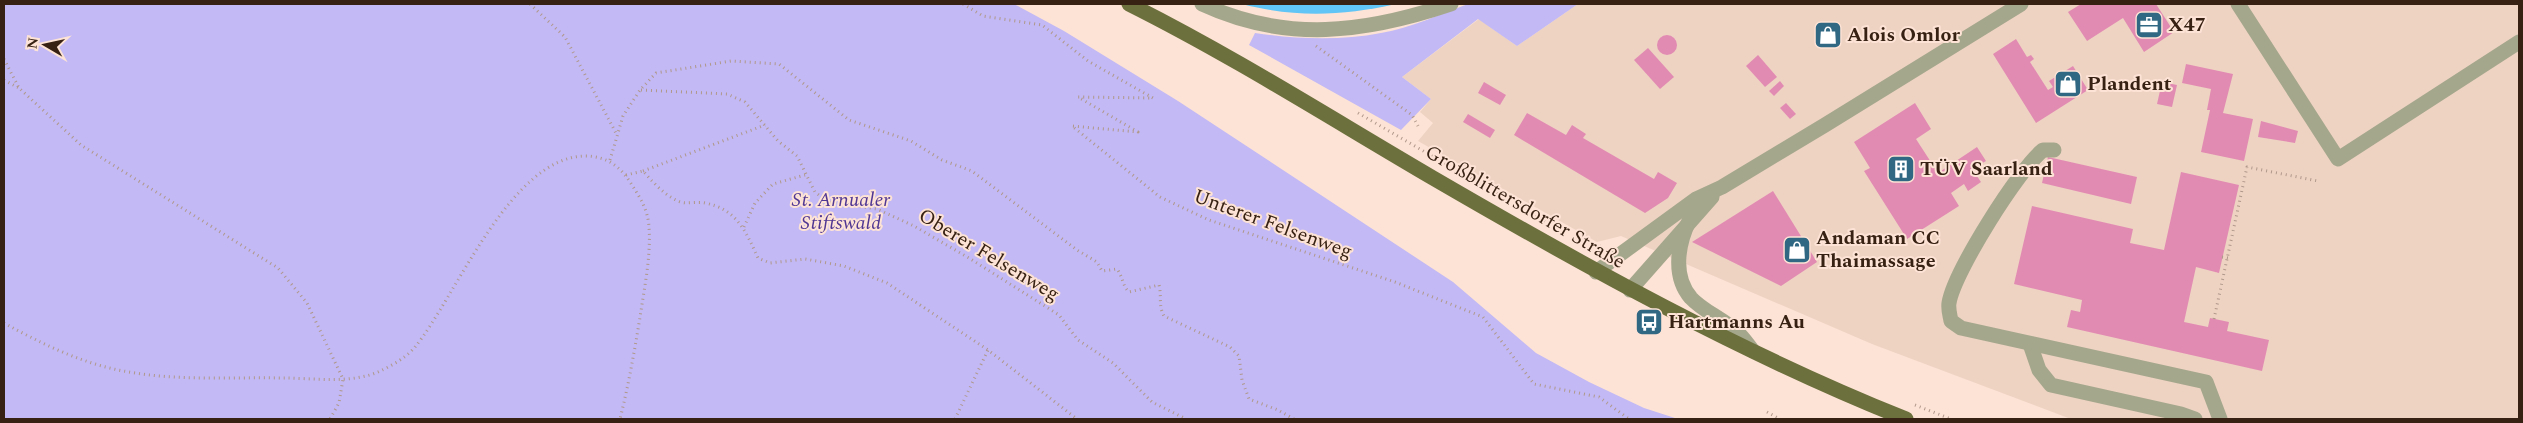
<svg xmlns="http://www.w3.org/2000/svg" width="2523" height="423" font-family="Spectral,serif">
	<style>
		.built { fill: #eed3c3 }
		.green { fill: #c2b9f5 }
		.water { fill: #61c5f5 }
		.building { fill: #e28bb2 }
		.lines { fill: none; stroke-linecap: round; stroke-linejoin: round }
		.path { stroke: #b0988a; stroke-width: 3; stroke-dasharray: 1 4; stroke-linecap: butt }
		.minor { stroke: #a5a78c; stroke-width: 15 }
		.major { stroke: #6c703d; stroke-width: 15 }
		.labels { text-anchor: middle; dominant-baseline: central; stroke-width: 4; stroke-linejoin: round; paint-order: stroke }
		.poi-label { font-size: 20px; font-weight: bold; fill: #372112; stroke: #fde3d5; text-anchor: start }
		.park-label { font-size: 20px; font-style: italic; fill: #503693; stroke: #fde3d5 }
		.street-label { font-size: 20px; fill: #372112; stroke: #fde3d5 }
	</style>
	<rect width="100%" height="100%" fill="#fde3d5"/>
	<path class="built" d="M 1578,4 L 2519,4 L 2519,419 L 2071,419 L 1872,344 L 1621,236 L 1597,242 L 1418,141 L 1433,123 L 1420,112 L 1431,99 L 1402,77 L 1479,19 L 1517,46 Z"/>
	<g class="green">
		<path d="M 4,4 L 1014,4 L 1064,31 L 1178,101 L 1453,282 L 1536,353 L 1589,382 L 1644,408 L 1678,419 L 4,419 Z"/>
		<path d="M 1468,4 L 1578,4 L 1517,46 L 1478,19 L 1402,77 L 1431,99 L 1401,130 L 1249,45 L 1255,33 C 1296,39 1340,41 1381,33 C 1411,28 1440,14 1468,4 Z"/>
	</g>
	<path class="water" d="M 1242,4 L 1396,4 C 1342,16 1296,18 1242,4 Z"/>
	<g class="building">
		<path d="M 2081,4 L 2156,4 L 2174,32 L 2144,52 L 2123,18 L 2087,41 L 2068,12 Z"/>
		<circle cx="1667" cy="45" r="10"/>
		<path d="M 2016,39 L 2027,57 L 2031,55 L 2034,59 L 2030,62 L 2048,90 L 2053,87 L 2049,81 L 2073,66 L 2088,90 L 2036,123 L 1993,54 Z"/>
		<path d="M 1648,48 L 1674,77 L 1660,89 L 1634,60 Z"/>
		<path d="M 1758,55 L 1777,77 L 1765,87 L 1746,66 Z"/>
		<path d="M 2186,64 L 2233,74 L 2223,113 L 2253,119 L 2244,161 L 2201,152 L 2210,110 L 2207,110 L 2211,89 L 2182,83 Z"/>
		<path d="M 1780,81 L 1784,86 L 1774,96 L 1769,91 Z"/>
		<path d="M 1484,82 L 1506,95 L 1500,105 L 1478,93 Z"/>
		<path d="M 2162,82 L 2177,85 L 2172,107 L 2157,104 Z"/>
		<path d="M 1786,103 L 1796,114 L 1790,119 L 1780,108 Z"/>
		<path d="M 1915,103 L 1931,129 L 1916,139 L 1938,173 L 1977,147 L 1986,161 L 1972,169 L 1981,182 L 1968,191 L 1964,184 L 1951,193 L 1959,206 L 1907,239 L 1864,171 L 1870,168 L 1854,142 Z"/>
		<path d="M 1527,113 L 1566,135 L 1572,125 L 1586,134 L 1583,138 L 1654,179 L 1658,172 L 1677,183 L 1668,198 L 1645,213 L 1514,135 Z"/>
		<path d="M 1468,114 L 1495,130 L 1490,138 L 1463,122 Z"/>
		<path d="M 2261,121 L 2298,131 L 2295,143 L 2258,137 Z"/>
		<path d="M 2048,157 L 2137,177 L 2131,204 L 2042,183 Z"/>
		<path d="M 2181,172 L 2239,185 L 2219,273 L 2196,267 L 2184,322 L 2208,327 L 2210,318 L 2229,322 L 2227,331 L 2269,340 L 2262,371 L 2067,327 L 2071,310 L 2080,312 L 2082,300 L 2014,284 L 2032,206 L 2133,229 L 2130,243 L 2164,250 Z"/>
		<path d="M 1773,191 L 1817,262 L 1781,286 L 1692,242 Z"/>
	</g>
	<g class="lines">
		<g class="path">
			<path d="M 530,4 L 565,37 L 617,135"/>
			<path d="M 963,4 L 983,16 L 1042,25 L 1088,61 L 1153,98 L 1078,97 L 1138,132 L 1072,126 L 1160,197 L 1209,220 L 1395,282 L 1483,317 L 1534,384 L 1599,397 L 1629,419"/>
			<path d="M 1316,46 L 1412,115 L 1418,126"/>
			<path d="M 4,59 L 19,88 L 81,145 L 278,268 L 307,303 L 343,379 L 339,403 L 330,419"/>
			<path d="M 4,80 L 19,88"/>
			<path d="M 641,90 L 727,94 L 745,102 L 778,141 L 797,156 L 815,192 L 828,202 L 877,209 L 914,226 L 969,258 L 1059,315 L 1078,340 L 1113,363 L 1152,402 L 1186,419"/>
			<path d="M 1358,113 L 1549,224"/>
			<path d="M 610,160 L 623,116 L 640,90 L 656,73 L 731,61 L 779,64 L 849,120 L 911,141 L 942,160 L 972,171 L 1077,250 L 1097,262 L 1102,271 L 1117,269 C 1123,277 1122,285 1129,292 L 1159,285 C 1162,296 1158,305 1164,316 L 1230,347 L 1239,356 L 1242,380 L 1249,399 L 1278,410 L 1294,419"/>
			<path d="M 643,171 L 765,125"/>
			<path d="M 626,175 L 643,171 C 653,182 664,195 678,201 C 686,205 697,201 705,203 C 737,209 746,232 758,258 L 770,263 L 805,259 L 844,266 L 887,283 L 988,350"/>
			<path d="M 744,227 L 755,203 L 773,184 L 805,175"/>
			<path d="M 1585,244 L 1604,247"/>
			<path d="M 2222,257 L 2228,258"/>
			<path d="M 2214,319 L 2247,167 L 2318,181"/>
			<path d="M 4,323 C 42,344 85,365 129,372 C 180,381 232,377 283,378 C 313,378 350,384 378,372 C 391,366 406,358 415,347 C 456,297 510,157 585,156 C 605,156 619,165 630,182 C 639,196 648,209 649,227 C 651,255 645,284 641,311 C 635,348 629,383 620,419"/>
			<path d="M 1915,405 L 1951,419"/>
			<path d="M 1767,412 L 1780,419"/>
			<path d="M 955,419 L 988,350 L 1077,419"/>
		</g>
		<g class="minor">
			<path d="M 1202,4 C 1286,43 1365,33 1451,4"/>
			<path d="M 2238,4 L 2338,159 L 2519,42"/>
			<path d="M 2054,150 L 2043,150 C 2019,169 1954,272 1949,303 C 1948,309 1950,315 1951,321 L 1961,328 L 2206,382 L 2220,419"/>
			<path d="M 1689,221 C 1678,244 1672,276 1691,298 C 1704,312 1724,319 1738,333 C 1744,338 1748,345 1753,351"/>
			<path d="M 1596,272 L 1696,199 L 1722,187 L 1825,125 L 2021,4"/>
			<path d="M 1630,290 L 1712,197"/>
			<path d="M 2030,344 L 2039,370 L 2051,385 L 2181,414 L 2195,419"/>
		</g>
		<path class="major" d="M 1129,4 C 1233,56 1332,119 1433,178 C 1586,267 1741,353 1906,419"/>
	</g>
	<defs>
		<g id="office-square" transform="scale(1.4375)"><rect x="-9" y="-9" width="18" height="18" rx="4" fill="#306782" stroke="#fde3d5"/><path d="M-6-3h4V-5.5h4V-3h4V5H-6ZM-1-4.5V-3h2v-1.5ZM-6 0V1H6V0Z" fill="#fff"/></g>
		<g id="shop-square" transform="scale(1.4375)"><rect x="-9" y="-9" width="18" height="18" rx="4" fill="#306782" stroke="#fde3d5"/><path d="M-5-2.5h2.3a2.7 3.5 0 0 1 5.4 0H5L5.5 6h-11ZM-1.5-2.5h3a1.5 2.3 0 0 0-3 0Z" fill="#fff"/></g>
		<g id="building-square" transform="scale(1.4375)"><rect x="-9" y="-9" width="18" height="18" rx="4" fill="#306782" stroke="#fde3d5"/><path d="M-4-6H4V6H1V3H-1V6H-4ZM-2.5-4.3h1.7v1.8h-1.7ZM.8-4.3h1.7v1.8H.8ZM-2.5-1h1.7V.8h-1.7ZM.8-1h1.7V.8H.8Z" fill="#fff"/></g>
		<g id="bus-square" transform="scale(1.4375)"><rect x="-9" y="-9" width="18" height="18" rx="4" fill="#306782" stroke="#fde3d5"/><path d="M-5-6H5V4H4V6H2V4H-2V6H-4V4H-5ZM-3.5-4V0h7V-4ZM-3.5 1.2v1.5H-2V1.2ZM2 1.2v1.5H3.5V1.2Z" fill="#fff"/></g>
	</defs>
	<g fill-rule="evenodd">
		<use href="#office-square" x="2149" y="25"/>
		<use href="#shop-square" x="1828" y="35"/>
		<use href="#shop-square" x="2068" y="84"/>
		<use href="#building-square" x="1901" y="169"/>
		<use href="#shop-square" x="1797" y="250"/>
		<use href="#bus-square" x="1649" y="322"/>
	</g>
	<g class="labels">
		<g class="poi-label">
			<text x="2168" y="25">X47</text>
			<text x="1847" y="35">Alois Omlor</text>
			<text x="2087" y="84">Plandent</text>
			<text x="1920" y="169">TÜV Saarland</text>
			<text x="1816" y="238">Andaman CC<tspan x="1816" dy="23">Thaimassage</tspan></text>
			<text x="1668" y="322">Hartmanns Au</text>
		</g>
		<g class="park-label">
			<text x="841" y="200">St. Arnualer<tspan x="841" dy="23">Stiftswald</tspan></text>
		</g>
		<g class="street-label">
			<text transform="translate(1525 207) rotate(30)">Großblittersdorfer Straße</text>
			<text transform="translate(1273 224) rotate(20)">Unterer Felsenweg</text>
			<text transform="translate(989 255) rotate(31)">Oberer Felsenweg</text>
		</g>
	</g>
	<rect width="2523" height="423" fill="none" stroke="#372112" stroke-width="10"/>
	<g transform="translate(45 45) rotate(279)" stroke="#fde3d5" stroke-width="4" paint-order="stroke">
	<path d="M0-4L9 19L0 12L-9 19Z" fill="#372112"/>
	<text y="-8" font-size="14" font-weight="bold" text-anchor="middle" fill="#372112">N</text>
	</g>
</svg>
